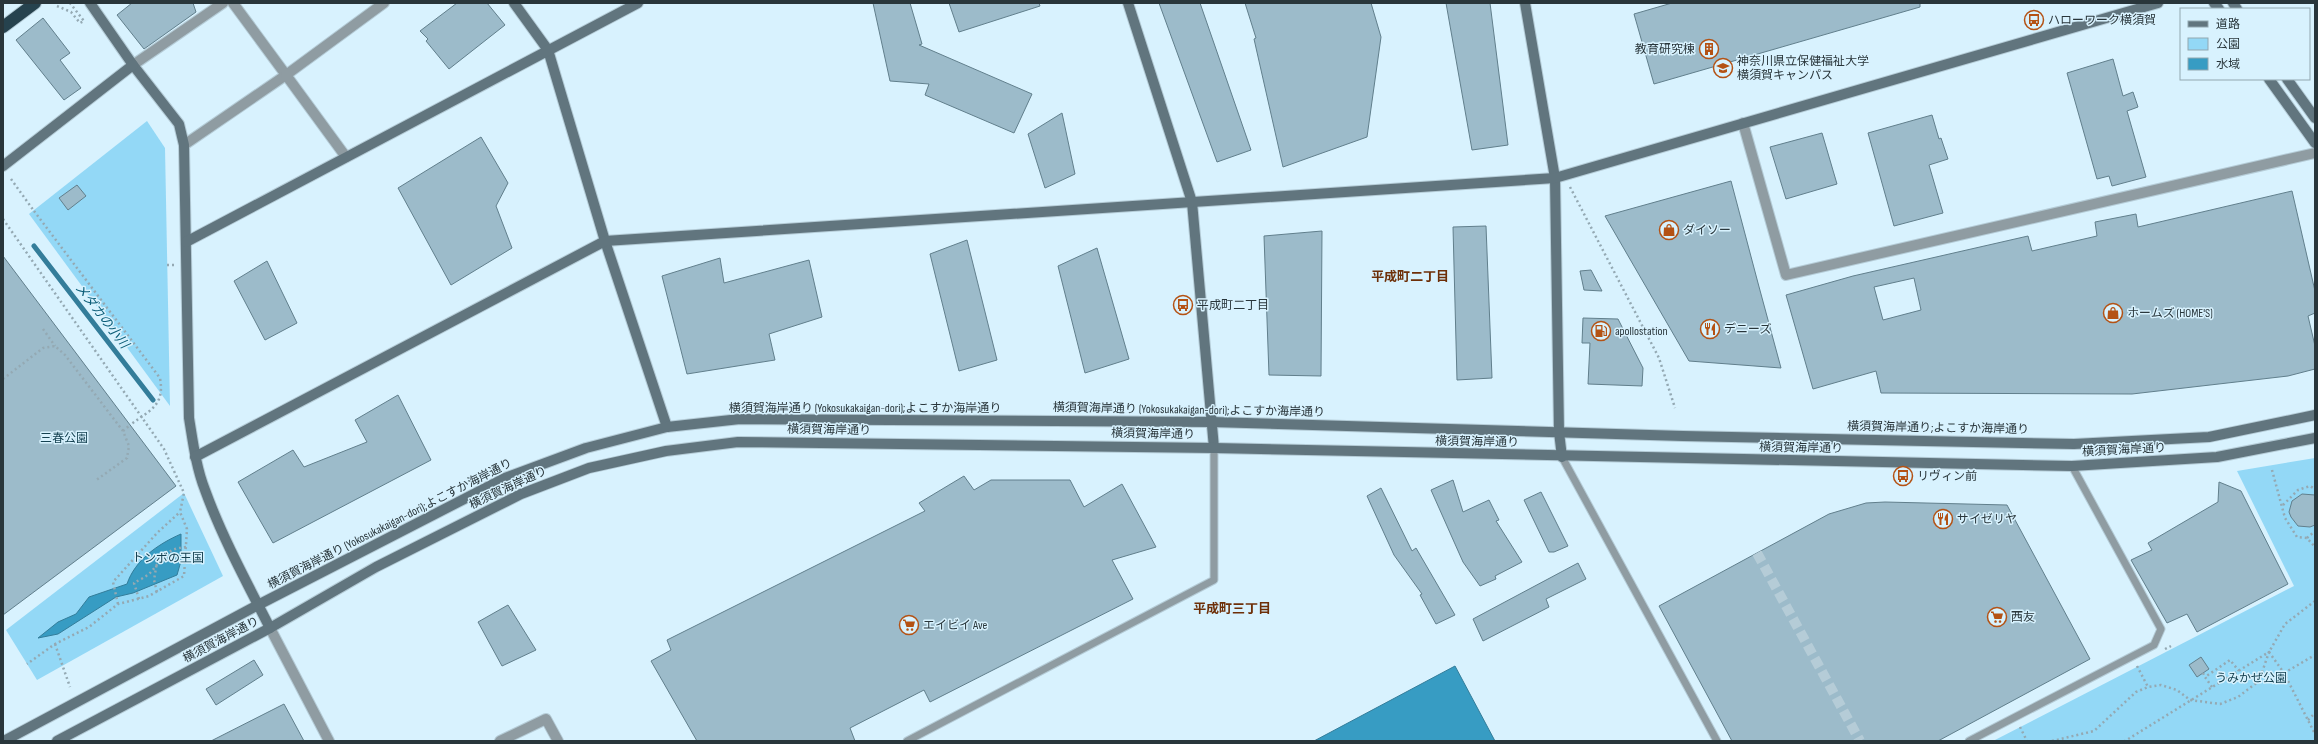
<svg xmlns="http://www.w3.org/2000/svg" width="2318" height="744" font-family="'Sofia Sans Condensed','Noto Sans JP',sans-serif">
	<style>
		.green { fill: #93d8f6 }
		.water { fill: #379cc3; stroke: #337d9a }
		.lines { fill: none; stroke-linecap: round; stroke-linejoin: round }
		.stream { stroke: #337d9a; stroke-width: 5 }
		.building { fill: #9cbbca; stroke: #617f8c; fill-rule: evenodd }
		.street-tunnel { stroke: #b5ccd7; stroke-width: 10; stroke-dasharray: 10 5; stroke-linecap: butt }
		.lane-casing { stroke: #b5ccd7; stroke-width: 9 }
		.street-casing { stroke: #b5ccd7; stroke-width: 12 }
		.secondary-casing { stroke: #b5ccd7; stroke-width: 12 }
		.highway-casing { stroke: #b5ccd7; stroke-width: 14 }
		.path { stroke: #94a9b3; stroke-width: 2.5; stroke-dasharray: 2 3; stroke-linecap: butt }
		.lane { stroke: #8f9ca2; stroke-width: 7 }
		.street { stroke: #8f9ca2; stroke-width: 10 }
		.secondary { stroke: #61757e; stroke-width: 10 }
		.highway { stroke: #26424e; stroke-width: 12 }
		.path-bridge { stroke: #94a9b3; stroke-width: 2.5; stroke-dasharray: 2 3; stroke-linecap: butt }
		.labels { text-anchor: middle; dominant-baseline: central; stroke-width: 3; stroke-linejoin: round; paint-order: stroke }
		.poi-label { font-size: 12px; fill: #29363b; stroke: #d8f2fe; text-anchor: start }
		.street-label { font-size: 12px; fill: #29363b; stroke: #d8f2fe }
		.park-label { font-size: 12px; fill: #154151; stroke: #d8f2fe }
		.neighbourhood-label { font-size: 13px; font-weight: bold; fill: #6d2f08; stroke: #d8f2fe }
		.water-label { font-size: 13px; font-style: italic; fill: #0c5d78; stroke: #d8f2fe }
	</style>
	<rect width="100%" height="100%" fill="#d8f2fe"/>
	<g class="green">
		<path d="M 147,121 L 165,148 L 170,406 L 29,214 Z"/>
		<path d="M 2315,458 L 2315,741 L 1993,741 L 2294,586 L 2237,471 Z"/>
		<path d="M 184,493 L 223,576 L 37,680 L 6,630 Z"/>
	</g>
	<g class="water">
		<path d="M 181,534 L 181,561 L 177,575 L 133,593 L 116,597 L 58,634 L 38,638 L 58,622 L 76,614 L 89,597 L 127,584 C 135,560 158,544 181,534 Z"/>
		<path d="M 1455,666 L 1495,741 L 1314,741 Z"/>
	</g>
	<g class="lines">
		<path class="stream" d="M 34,246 L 153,400"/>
	</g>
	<g class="building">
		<path d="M 132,3 L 193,3 L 196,12 L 144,49 L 117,15 Z"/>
		<path d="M 457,3 L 487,3 L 505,25 L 449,69 L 426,41 L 428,39 L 420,31 Z"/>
		<path d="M 873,3 L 910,3 L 922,44 L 919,45 L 1032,94 L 1014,133 L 925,95 L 929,84 L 890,81 Z"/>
		<path d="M 949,3 L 1039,3 L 1040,6 L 959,32 Z"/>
		<path d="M 1159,3 L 1200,3 L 1251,150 L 1217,162 Z"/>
		<path d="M 1245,3 L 1371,3 L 1381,37 L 1367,137 L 1283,167 L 1254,39 L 1256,38 Z"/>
		<path d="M 1446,3 L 1490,3 L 1508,145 L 1472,150 Z"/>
		<path d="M 1672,3 L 1920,3 L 1920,7 L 1654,84 L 1634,14 Z"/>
		<path d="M 43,18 L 70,53 L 60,60 L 81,88 L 64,100 L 16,40 Z"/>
		<path d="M 2113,59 L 2123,96 L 2133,92 L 2138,107 L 2127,111 L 2146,177 L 2112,186 L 2109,176 L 2097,179 L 2067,73 Z"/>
		<path d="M 1062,113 L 1075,174 L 1045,188 L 1028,134 Z"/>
		<path d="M 1932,115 L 1939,139 L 1941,138 L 1948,159 L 1929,165 L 1943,213 L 1894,226 L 1868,133 Z"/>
		<path d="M 1822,133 L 1837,184 L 1786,199 L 1770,147 Z"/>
		<path d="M 481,137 L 508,183 L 496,206 L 512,248 L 451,285 L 398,188 Z"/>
		<path d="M 1731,181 L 1758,283 L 1781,368 L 1689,361 L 1605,216 Z"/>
		<path d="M 77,185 L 86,196 L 68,210 L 59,198 Z"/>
		<path d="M 2292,191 L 2315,291 L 2315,313 L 2308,316 L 2315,346 L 2315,369 L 2288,376 L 2132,394 L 1881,393 L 1876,371 L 1813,389 L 1786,295 L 1853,276 L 2028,236 L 2032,251 L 2097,236 L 2095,222 L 2136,214 L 2138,227 ZM 1914,278 L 1921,310 L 1883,320 L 1874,287 Z"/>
		<path d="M 1486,226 L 1492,378 L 1457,380 L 1453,227 Z"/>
		<path d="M 1322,231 L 1321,376 L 1269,375 L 1264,236 Z"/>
		<path d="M 967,240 L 997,360 L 959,371 L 930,254 Z"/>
		<path d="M 1097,248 L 1129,359 L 1085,373 L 1058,266 Z"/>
		<path d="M 3,256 L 176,486 L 3,615 Z"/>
		<path d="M 720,258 L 724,283 L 809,260 L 822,317 L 769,334 L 775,360 L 687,374 L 662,276 Z"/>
		<path d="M 267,261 L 297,323 L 265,340 L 234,281 Z"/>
		<path d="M 1591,270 L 1602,291 L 1584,290 L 1580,271 Z"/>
		<path d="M 1583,318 L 1618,319 L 1643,368 L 1642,386 L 1588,384 L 1590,343 L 1582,343 Z"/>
		<path d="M 398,395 L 431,460 L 273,543 L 238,482 L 293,450 L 304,467 L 367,442 L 355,420 Z"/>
		<path d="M 964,476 L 974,490 L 991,480 L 1070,480 L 1084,507 L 1122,484 L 1156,547 L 1112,560 L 1133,599 L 930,702 L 924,690 L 850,728 L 855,741 L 697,741 L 651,661 L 671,650 L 667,640 L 925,511 L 919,503 Z"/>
		<path d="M 1453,480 L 1463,512 L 1489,500 L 1499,520 L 1496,521 L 1522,562 L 1495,576 L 1496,579 L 1480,586 L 1463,562 L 1431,490 Z"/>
		<path d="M 2219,482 L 2241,491 L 2288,584 L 2197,632 L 2187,614 L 2167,623 L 2131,560 L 2152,550 L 2148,543 L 2218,502 Z"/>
		<path d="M 1381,488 L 1412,551 L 1416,548 L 1455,615 L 1436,624 L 1420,595 L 1422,594 L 1394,555 L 1367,496 Z"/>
		<path d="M 1541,492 L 1568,546 L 1554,552 L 1549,552 L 1524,500 Z"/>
		<path d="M 2302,494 L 2315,495 L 2315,525 L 2310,527 L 2298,526 L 2291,517 L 2289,512 L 2292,501 Z"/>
		<path d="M 1885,502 L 2007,505 L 2090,659 L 1938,741 L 1732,741 L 1659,606 L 1829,514 L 1866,503 Z"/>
		<path d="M 1578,563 L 1586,579 L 1546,599 L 1549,607 L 1483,641 L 1473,619 Z"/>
		<path d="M 508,605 L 536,650 L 502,666 L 478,622 Z"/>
		<path d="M 2201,657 L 2209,669 L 2197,677 L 2189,665 Z"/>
		<path d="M 254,660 L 263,675 L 216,705 L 206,689 Z"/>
		<path d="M 284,704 L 304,741 L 211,741 Z"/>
	</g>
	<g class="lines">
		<path class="street-tunnel" d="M 1757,553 L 1860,741"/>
		<g class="lane-casing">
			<g id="lane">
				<path d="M 1562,457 L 1717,741"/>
				<path d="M 907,741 L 1214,580 L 1214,448"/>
				<path d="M 1969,741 L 2154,645 L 2161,629 L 2072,466"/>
			</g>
		</g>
		<g class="street-casing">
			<g id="street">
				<path d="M 133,65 L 223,3"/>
				<path d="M 1743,123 L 1786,275 L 2315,153"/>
				<path d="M 184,145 L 286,75 L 233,3"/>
				<path d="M 346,157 L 286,75 L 384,3"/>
				<path d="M 270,628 L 329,741"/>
				<path d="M 500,741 L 546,719 L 558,741"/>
			</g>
		</g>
		<g class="secondary-casing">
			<g id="secondary">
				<path d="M 90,3 L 133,65 L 179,124 L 184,145 L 189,418 C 193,442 196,467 205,490 C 222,537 247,583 270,628"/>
				<path d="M 514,3 L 548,50 L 605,241 L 667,427"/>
				<path d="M 1128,3 L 1192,202 L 1214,448"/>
				<path d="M 1525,3 L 1555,178 L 1559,432 L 1562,457"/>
				<path d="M 2214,3 L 2219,9"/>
				<path d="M 2233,3 L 2237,9"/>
				<path d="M 2269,79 L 2315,143"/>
				<path d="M 2287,79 L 2315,118"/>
				<path d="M 3,166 L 133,65"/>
				<path d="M 186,242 L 638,3"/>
				<path d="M 195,457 L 605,241 L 1555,178 L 2158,3"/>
				<path d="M 4,741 L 258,605 L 505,478 L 586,448 L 667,427 L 740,419 L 1212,422 L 1683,436 L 2074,444 L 2209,437 L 2315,415"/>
				<path d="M 57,741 L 270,628 L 376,567 L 521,494 L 589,468 L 666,451 L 738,442 L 1214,448 L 2072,466 L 2217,457 L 2315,438"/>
			</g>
		</g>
		<g class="highway-casing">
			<path id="highway" d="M 3,27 L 35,3"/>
		</g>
		<g class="path">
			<path d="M 57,6 L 71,12 L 80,23 L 84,21 L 70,3"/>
			<path d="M 11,179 L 34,211"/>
			<path d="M 1570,187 L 1659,358 L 1675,408"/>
			<path d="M 3,219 L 164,449 L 184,493 L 180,512 L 187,529 L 184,576 L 149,596 L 118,604 L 89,627 L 55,644 L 27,664"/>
			<path d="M 167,265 L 174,265"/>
			<path d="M 43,329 L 55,346"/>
			<path d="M 3,379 L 43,348 L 55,346 L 65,355 L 123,431 L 129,446 L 127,458 L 95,481"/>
			<path d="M 123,431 L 130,425"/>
			<path d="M 2272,470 L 2285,518 L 2297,537 L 2307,538 L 2315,547"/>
			<path d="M 2283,505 L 2298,490 L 2310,486 L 2315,489"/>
			<path d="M 2307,538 L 2315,531"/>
			<path d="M 157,592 L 154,580 L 157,562"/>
			<path d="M 139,599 L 134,583 C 139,580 146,577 150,573 C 163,559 164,549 186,547"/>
			<path d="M 2315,601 L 2285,624 L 2269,652 L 2284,673 L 2315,734"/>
			<path d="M 118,604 L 113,582 L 157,533 L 180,512"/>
			<path d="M 55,644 L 70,687"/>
			<path d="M 2165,649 L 2171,646"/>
			<path d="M 2137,666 L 2148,687"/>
			<path d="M 2203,673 L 2205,677"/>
			<path d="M 2284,673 L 2315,655"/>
			<path d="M 2212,687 L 2205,677 L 2230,660 L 2239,671"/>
			<path d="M 2308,720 L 2315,713"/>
			<path d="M 2020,727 L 2027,741"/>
			<path d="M 2052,741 L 2094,731 L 2136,692 L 2148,687 L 2161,685 L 2177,690 L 2190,700 L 2220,704 L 2238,697 L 2259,681 L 2269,652 L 2125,741"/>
		</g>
		<use href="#lane" class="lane"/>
		<use href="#street" class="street"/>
		<use href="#secondary" class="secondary"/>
		<use href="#highway" class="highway"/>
		<path class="path-bridge" d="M 34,211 L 160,378 C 165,406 150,410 130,425"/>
	</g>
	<defs>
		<g id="bus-ring" transform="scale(1)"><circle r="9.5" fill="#d8f2fe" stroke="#b45214" stroke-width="1.5"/><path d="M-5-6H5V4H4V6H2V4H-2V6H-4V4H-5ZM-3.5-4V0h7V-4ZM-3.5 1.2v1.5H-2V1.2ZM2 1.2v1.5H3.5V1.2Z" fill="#b45214"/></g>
		<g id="building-ring" transform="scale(1)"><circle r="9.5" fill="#d8f2fe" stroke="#b45214" stroke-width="1.5"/><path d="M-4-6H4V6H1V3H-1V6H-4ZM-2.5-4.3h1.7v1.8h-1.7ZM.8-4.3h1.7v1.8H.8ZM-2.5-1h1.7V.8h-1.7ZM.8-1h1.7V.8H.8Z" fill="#b45214"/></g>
		<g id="university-ring" transform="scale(1)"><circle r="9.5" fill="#d8f2fe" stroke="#b45214" stroke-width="1.5"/><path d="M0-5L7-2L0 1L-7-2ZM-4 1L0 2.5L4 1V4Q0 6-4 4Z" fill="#b45214"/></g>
		<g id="shop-ring" transform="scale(1)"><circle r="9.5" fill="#d8f2fe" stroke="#b45214" stroke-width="1.5"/><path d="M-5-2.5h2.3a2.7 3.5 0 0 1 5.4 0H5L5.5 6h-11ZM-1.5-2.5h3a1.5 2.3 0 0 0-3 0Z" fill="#b45214"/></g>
		<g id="restaurant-ring" transform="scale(1)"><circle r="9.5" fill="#d8f2fe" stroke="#b45214" stroke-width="1.5"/><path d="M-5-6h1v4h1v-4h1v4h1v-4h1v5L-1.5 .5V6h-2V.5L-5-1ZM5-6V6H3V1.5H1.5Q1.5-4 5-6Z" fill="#b45214"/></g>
		<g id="fuel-ring" transform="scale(1)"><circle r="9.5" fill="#d8f2fe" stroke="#b45214" stroke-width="1.5"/><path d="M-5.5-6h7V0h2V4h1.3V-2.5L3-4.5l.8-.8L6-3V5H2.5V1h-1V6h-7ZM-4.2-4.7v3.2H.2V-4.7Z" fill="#b45214"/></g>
		<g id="supermarket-ring" transform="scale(1)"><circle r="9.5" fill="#d8f2fe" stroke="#b45214" stroke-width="1.5"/><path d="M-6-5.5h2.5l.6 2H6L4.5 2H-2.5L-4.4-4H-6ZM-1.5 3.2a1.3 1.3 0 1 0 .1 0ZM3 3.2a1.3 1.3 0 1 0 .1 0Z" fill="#b45214"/></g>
	</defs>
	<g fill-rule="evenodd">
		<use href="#bus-ring" x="2034" y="20"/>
		<use href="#building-ring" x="1709" y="49"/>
		<use href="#university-ring" x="1723" y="68"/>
		<use href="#shop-ring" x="1669" y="230"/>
		<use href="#bus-ring" x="1183" y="305"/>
		<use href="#shop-ring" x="2113" y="313"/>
		<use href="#restaurant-ring" x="1710" y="329"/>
		<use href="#fuel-ring" x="1601" y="331"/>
		<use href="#bus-ring" x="1903" y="476"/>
		<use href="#restaurant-ring" x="1943" y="519"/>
		<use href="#supermarket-ring" x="1997" y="617"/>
		<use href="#supermarket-ring" x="909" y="625"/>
	</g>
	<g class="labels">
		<g class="poi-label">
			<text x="2048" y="20">ハローワーク横須賀</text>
			<text x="1695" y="49" text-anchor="end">教育研究棟</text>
			<text x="1737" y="61">神奈川県立保健福祉大学<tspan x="1737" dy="14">横須賀キャンパス</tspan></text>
			<text x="1683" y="230">ダイソー</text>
			<text x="1197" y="305">平成町二丁目</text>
			<text x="2127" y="313">ホームズ (HOME'S)</text>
			<text x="1724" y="329">デニーズ</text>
			<text x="1615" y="331">apollostation</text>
			<text x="1917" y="476">リヴィン前</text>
			<text x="1957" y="519">サイゼリヤ</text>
			<text x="2011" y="617">西友</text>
			<text x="923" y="625">エイビイ Ave</text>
		</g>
		<g class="street-label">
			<text x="865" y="408">横須賀海岸通り (Yokosukakaigan-dori);よこすか海岸通り</text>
			<text transform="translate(1189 410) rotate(1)">横須賀海岸通り (Yokosukakaigan-dori);よこすか海岸通り</text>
			<text transform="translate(1938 428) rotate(1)">横須賀海岸通り;よこすか海岸通り</text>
			<text transform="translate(829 430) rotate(1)">横須賀海岸通り</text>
			<text transform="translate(1153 434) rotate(1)">横須賀海岸通り</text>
			<text transform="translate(1477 442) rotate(1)">横須賀海岸通り</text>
			<text transform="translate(1801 448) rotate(1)">横須賀海岸通り</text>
			<text transform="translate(2124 450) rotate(-3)">横須賀海岸通り</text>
			<text transform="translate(508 488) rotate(-25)">横須賀海岸通り</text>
			<text transform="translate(390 524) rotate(-27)">横須賀海岸通り (Yokosukakaigan-dori);よこすか海岸通り</text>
			<text transform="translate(221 640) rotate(-28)">横須賀海岸通り</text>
		</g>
		<g class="park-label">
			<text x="64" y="438">三春公園</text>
			<text x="168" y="558">トンボの王国</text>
			<text x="2251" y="678">うみかぜ公園</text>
		</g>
		<g class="neighbourhood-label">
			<text x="1410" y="277">平成町二丁目</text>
			<text x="1232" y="609">平成町三丁目</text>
		</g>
		<g class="water-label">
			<text transform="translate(102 316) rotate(52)">メダカの小川</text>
		</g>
	</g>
	<rect width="2318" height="744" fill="none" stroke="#29363b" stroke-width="8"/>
	<rect x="2180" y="8" width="130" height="72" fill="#d8f2fe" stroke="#92a7b0"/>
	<rect x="2188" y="21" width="20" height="6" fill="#61757e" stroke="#92a7b0"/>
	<text x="2216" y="28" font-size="12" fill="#29363b">道路</text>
	<rect x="2188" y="38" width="20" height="12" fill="#93d8f6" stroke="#92a7b0"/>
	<text x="2216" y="48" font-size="12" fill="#29363b">公園</text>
	<rect x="2188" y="58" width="20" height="12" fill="#379cc3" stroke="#92a7b0"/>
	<text x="2216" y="68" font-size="12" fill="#29363b">水域</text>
</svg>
